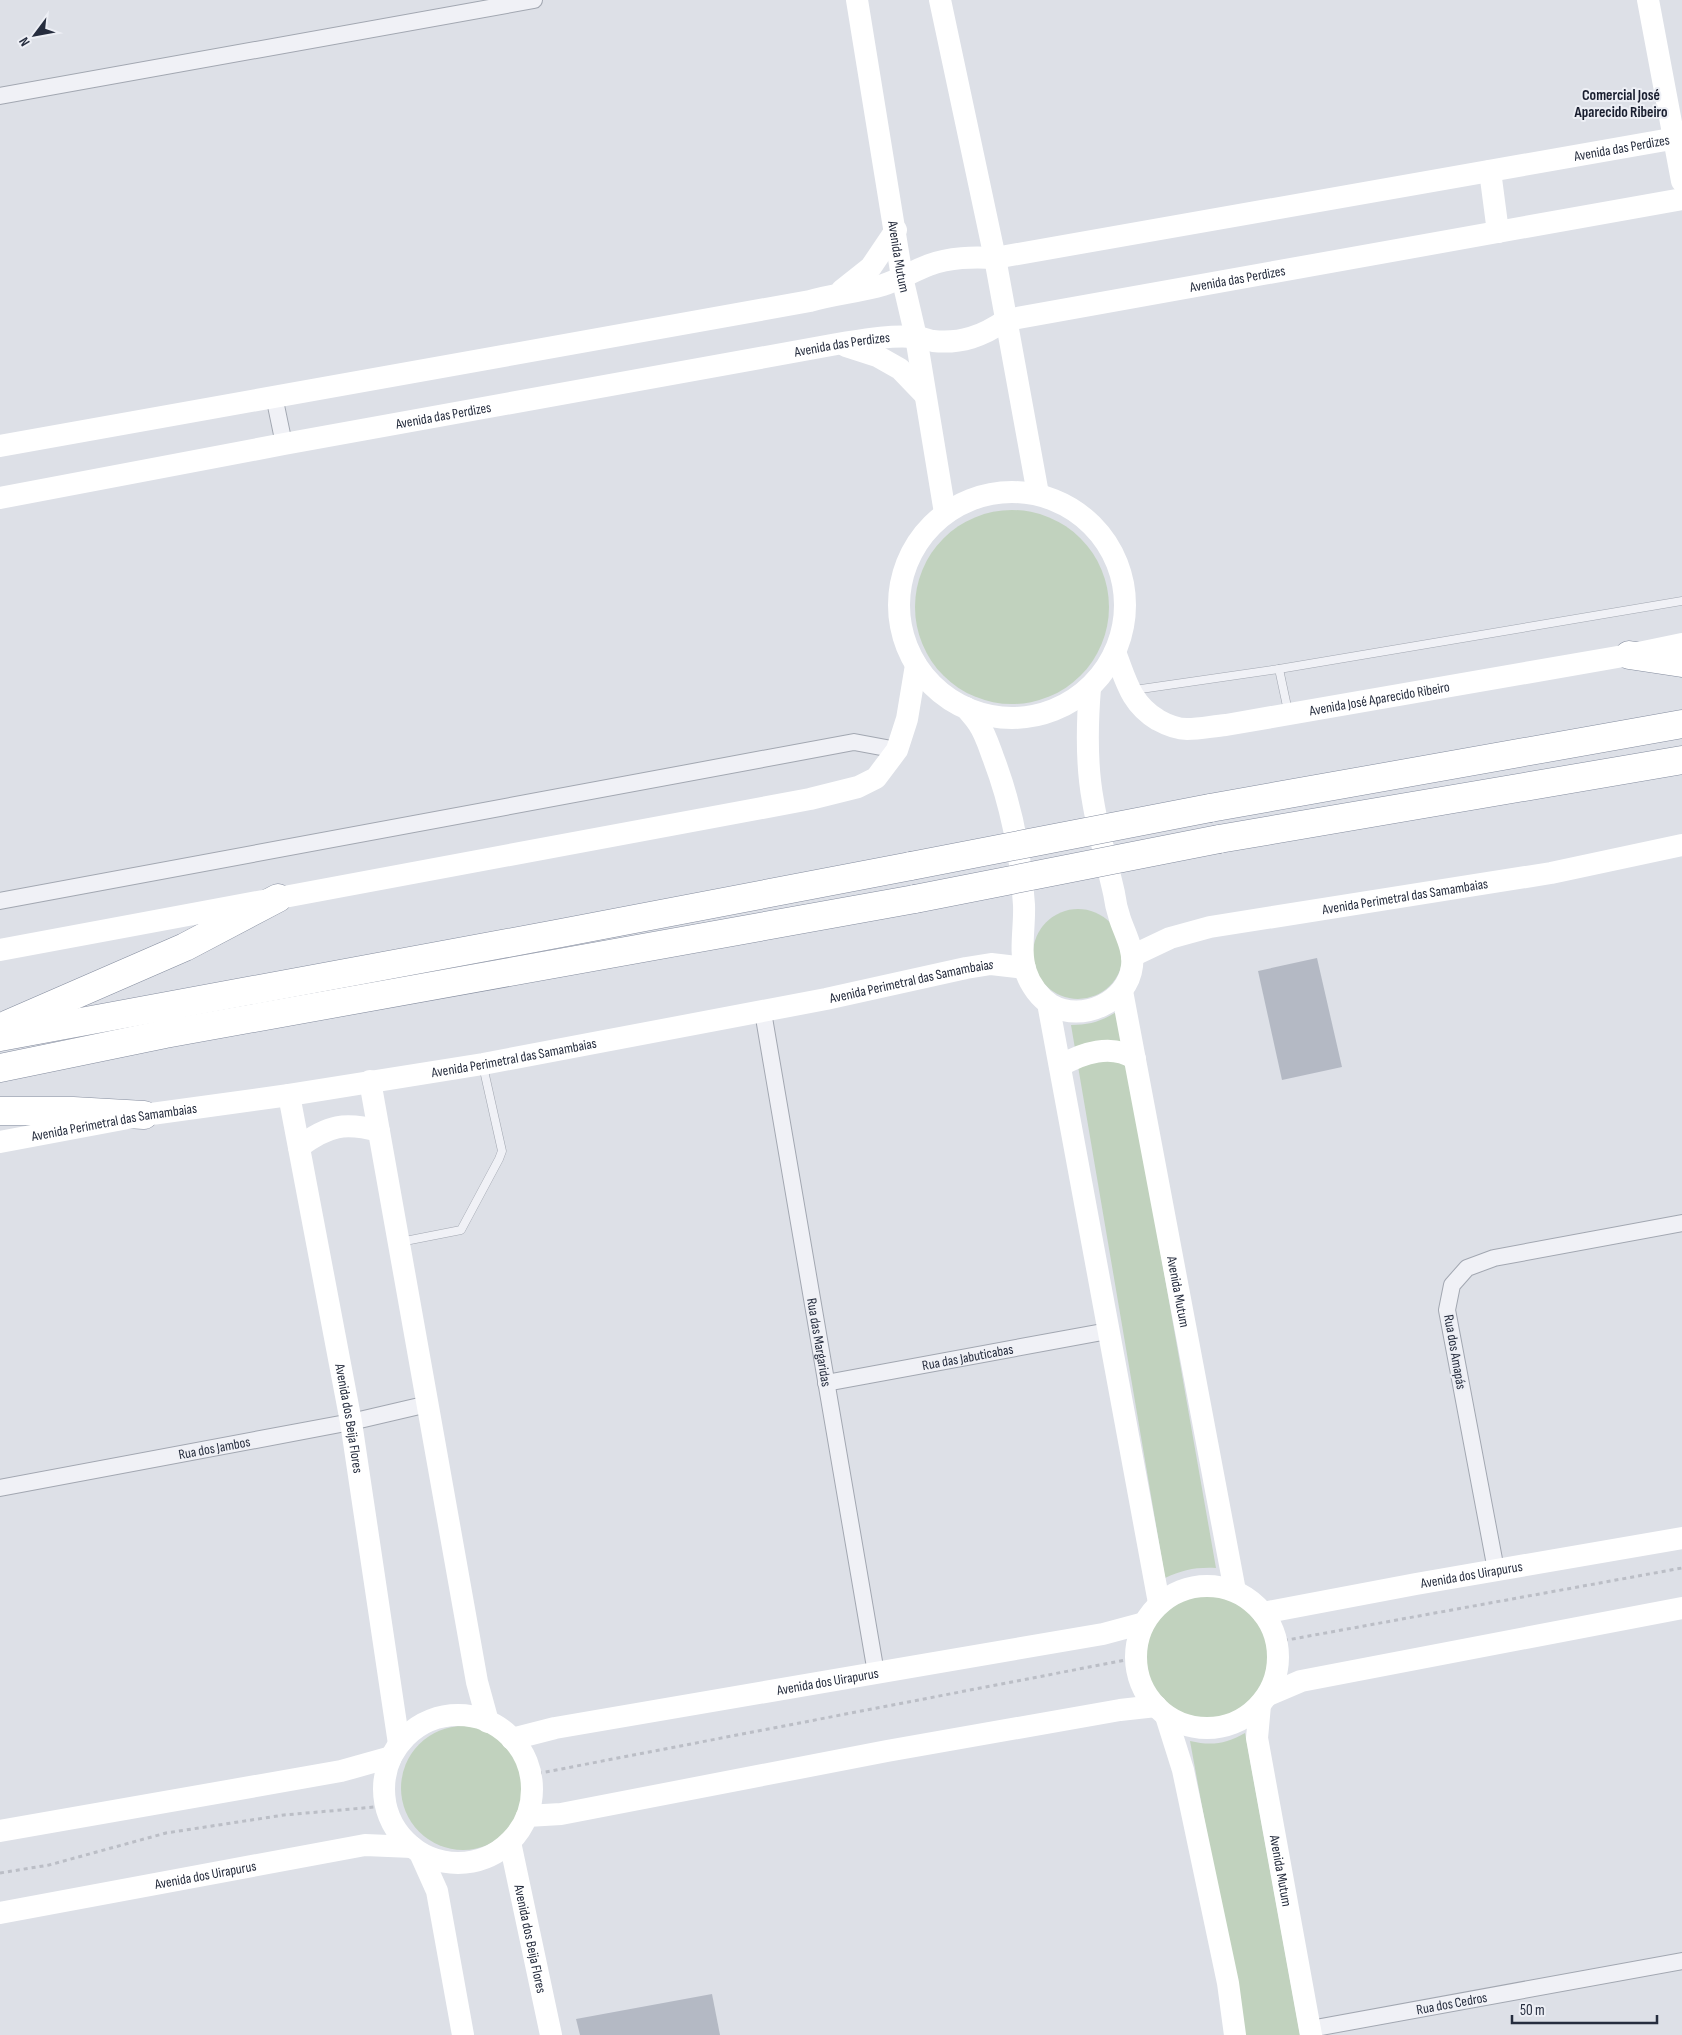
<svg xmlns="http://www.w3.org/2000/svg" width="1682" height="2035" font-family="'Sofia Sans Condensed',sans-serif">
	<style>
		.green { fill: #c1d2be }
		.building { fill: #b4b9c4 }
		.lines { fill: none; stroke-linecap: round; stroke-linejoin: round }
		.lane-casing { stroke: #a2a7b1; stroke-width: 9 }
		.street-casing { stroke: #a2a7b1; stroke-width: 18 }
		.highway-casing { stroke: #848c9e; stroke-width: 29 }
		.path { stroke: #bbbec6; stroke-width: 3; stroke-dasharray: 4 4; stroke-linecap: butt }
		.lane { stroke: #f0f1f6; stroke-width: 8 }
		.street { stroke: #f0f1f6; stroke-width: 16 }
		.secondary { stroke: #fff; stroke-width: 22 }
		.highway { stroke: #fff; stroke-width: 28 }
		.highway-bridge-casing { stroke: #848c9e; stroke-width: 29; stroke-linecap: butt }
		.highway-bridge { stroke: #fff; stroke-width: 28 }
		.labels { text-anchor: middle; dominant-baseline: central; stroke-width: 4; stroke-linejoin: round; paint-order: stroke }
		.street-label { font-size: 14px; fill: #262d3e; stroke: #edeff5 }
		.neighbourhood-label { font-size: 15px; font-weight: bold; fill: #191e2f; stroke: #edeff5 }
	</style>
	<rect width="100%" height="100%" fill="#dde0e7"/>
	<g class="green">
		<circle cx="1012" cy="607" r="97"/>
		<circle cx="1078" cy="954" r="45"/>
		<path d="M 1118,1011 L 1216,1568 C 1196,1567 1182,1570 1165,1578 L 1071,1025 C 1090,1025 1102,1021 1118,1011 Z"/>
		<circle cx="1207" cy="1657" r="61"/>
		<circle cx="463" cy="1788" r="62"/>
		<path d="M 1245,1733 L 1300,2035 L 1244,2035 L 1190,1741 C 1211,1746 1226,1744 1245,1733 Z"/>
	</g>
	<g class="building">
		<path d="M 1317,958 L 1342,1067 L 1282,1080 L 1258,971 Z"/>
		<path d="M 712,1994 L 720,2035 L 580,2035 L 576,2019 Z"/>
	</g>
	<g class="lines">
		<g class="lane-casing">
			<g id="lane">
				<path d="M 1279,669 L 1288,711"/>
				<path d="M 1134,690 L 1279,669 L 1682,601"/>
				<path d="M 400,1242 L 461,1230 L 499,1159 L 502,1151 L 483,1066"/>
			</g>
		</g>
		<g class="street-casing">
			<g id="street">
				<path d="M 0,96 L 534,0"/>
				<path d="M 274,396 L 284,444"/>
				<path d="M 0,901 L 854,742 L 897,750"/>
				<path id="s1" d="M 763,1012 L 876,1673"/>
				<path id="s2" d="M 826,1383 L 1108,1331"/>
				<path id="s3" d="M 0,1488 L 351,1422 L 428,1404"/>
				<path d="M 1496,1570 L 1447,1310 L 1452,1285 L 1467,1268 L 1494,1258 L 1682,1223"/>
				<path id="s4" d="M 1310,2029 L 1682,1961"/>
			</g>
		</g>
		<g class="highway-casing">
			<g id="highway">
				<path d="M 1629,655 L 1682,663"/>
				<path d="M 1210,808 L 1682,724"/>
				<path d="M 1219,839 L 1682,760"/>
				<path d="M 8,1024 L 185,947 L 278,898"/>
				<path d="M 0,1037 L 556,934 L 911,866"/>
				<path d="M 0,1068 L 165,1034 L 915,899"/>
				<path d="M 0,1111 L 73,1111 L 144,1115"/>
			</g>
		</g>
		<g class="path">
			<path d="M 1276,1642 L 1682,1568"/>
			<path d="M 530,1775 L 1136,1658"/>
			<path d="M 0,1873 L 49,1865 L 166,1833 L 284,1815 L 386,1806"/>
		</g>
		<use href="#lane" class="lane"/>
		<use href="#street" class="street"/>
		<g class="secondary">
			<path id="s5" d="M 857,0 L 902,277 L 916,337 L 945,513"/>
			<path d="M 940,0 L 995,258 L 1038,494"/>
			<path d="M 1648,0 L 1682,181"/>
			<path d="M 1490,171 L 1498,232"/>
			<path d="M 842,290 L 871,267 L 896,230"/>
			<path d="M 846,346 L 877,356 L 900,369 L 925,395"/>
			<path id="s6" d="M 0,446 L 810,301 C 834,294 859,292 883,285 C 899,280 913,271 929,265 C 950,257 973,257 995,258 L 1682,137"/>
			<circle cx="1012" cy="605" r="113"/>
			<path id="s7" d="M 0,498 L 284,444 L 837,344 C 863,340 889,335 914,337 C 921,337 927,340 933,341 C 961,344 983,336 1006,320 L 1682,199"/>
			<path id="s8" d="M 1115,652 C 1126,680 1130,703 1158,720 C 1167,725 1176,729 1187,729 C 1200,729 1213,726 1226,725 L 1629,655 L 1682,644"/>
			<path d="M 966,708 C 970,713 975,718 978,723 C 985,733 989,746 993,757 C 1011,804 1021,855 1024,905 C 1025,927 1019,952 1026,972 C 1030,985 1040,998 1051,1005 C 1082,1023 1128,1002 1132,966 C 1134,949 1125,934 1120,919 C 1117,910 1115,901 1114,893 C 1107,862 1098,832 1093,801 C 1086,764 1087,725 1090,688"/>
			<path d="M 0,950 L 810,799 L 858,787 L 876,778 L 897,750 L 907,719 L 916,665"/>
			<path id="s9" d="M 1132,956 L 1170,938 L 1210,927 L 1551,873 L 1682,845"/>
			<path id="s10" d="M 1122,991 L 1235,1591"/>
			<path d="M 1048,1003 L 1159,1603"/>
			<path d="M 1060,1066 C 1082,1053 1112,1043 1135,1059"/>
			<path d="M 370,1081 L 477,1682 L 488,1722"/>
			<path id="s11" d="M 289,1095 L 351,1422 L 399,1744"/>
			<path id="s12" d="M 0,1142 L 144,1115 L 289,1095 L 483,1064 L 826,999 L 966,968 L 991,964 L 1025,968"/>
			<path d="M 299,1147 C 328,1125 345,1122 379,1131"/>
			<circle cx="1207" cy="1657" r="71"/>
			<path id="s13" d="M 1263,1613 L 1416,1584 L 1682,1538"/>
			<path d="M 1268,1695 L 1301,1681 L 1682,1608"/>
			<path id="s14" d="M 1260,1705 L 1257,1738 L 1311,2035"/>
			<circle cx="458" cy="1789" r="74"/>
			<path d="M 1166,1716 L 1183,1770 L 1228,1983 L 1235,2035"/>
			<path id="s15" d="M 512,1739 L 555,1728 L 1103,1634 L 1144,1623"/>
			<path d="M 527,1816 L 561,1814 L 887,1751 L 1120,1710 L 1156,1706"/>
			<path d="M 0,1831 L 341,1771 L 391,1757"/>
			<path id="s16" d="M 510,1842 L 551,2035"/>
			<path d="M 420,1853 L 437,1891 L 463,2035"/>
			<path id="s17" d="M 0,1913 L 365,1845 L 412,1847"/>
		</g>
		<use href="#highway" class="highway"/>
		<g class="highway-bridge-casing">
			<g id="highway-bridge">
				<path d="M 911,866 L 1210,808"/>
				<path d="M 915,899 L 1219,839"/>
			</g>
		</g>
		<use href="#highway-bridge" class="highway-bridge"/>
	</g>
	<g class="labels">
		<g class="street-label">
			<text stroke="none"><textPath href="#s6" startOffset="1651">Avenida das Perdizes</textPath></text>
			<text stroke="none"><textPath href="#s5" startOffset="260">Avenida Mutum</textPath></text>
			<text stroke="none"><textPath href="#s7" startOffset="1261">Avenida das Perdizes</textPath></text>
			<text stroke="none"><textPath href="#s7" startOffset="856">Avenida das Perdizes</textPath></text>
			<text stroke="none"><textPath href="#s7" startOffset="451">Avenida das Perdizes</textPath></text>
			<text stroke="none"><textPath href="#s8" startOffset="308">Avenida José Aparecido Ribeiro</textPath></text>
			<text stroke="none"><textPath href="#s9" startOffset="281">Avenida Perimetral das Samambaias</textPath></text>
			<text stroke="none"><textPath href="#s12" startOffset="926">Avenida Perimetral das Samambaias</textPath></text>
			<text stroke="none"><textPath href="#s12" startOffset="521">Avenida Perimetral das Samambaias</textPath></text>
			<text stroke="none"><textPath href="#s12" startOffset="116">Avenida Perimetral das Samambaias</textPath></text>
			<text stroke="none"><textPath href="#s10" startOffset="306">Avenida Mutum</textPath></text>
			<text stroke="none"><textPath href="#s1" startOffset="335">Rua das Margaridas</textPath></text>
			<text transform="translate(1455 1352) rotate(80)">Rua dos Amapás</text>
			<text stroke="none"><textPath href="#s2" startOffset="144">Rua das Jabuticabas</textPath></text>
			<text stroke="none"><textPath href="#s11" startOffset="329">Avenida dos Beija Flores</textPath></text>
			<text stroke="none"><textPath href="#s3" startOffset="218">Rua dos Jambos</textPath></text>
			<text stroke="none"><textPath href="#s13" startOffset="212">Avenida dos Uirapurus</textPath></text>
			<text stroke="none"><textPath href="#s15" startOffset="321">Avenida dos Uirapurus</textPath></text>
			<text stroke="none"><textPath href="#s14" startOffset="168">Avenida Mutum</textPath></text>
			<text stroke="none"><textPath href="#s17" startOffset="209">Avenida dos Uirapurus</textPath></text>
			<text stroke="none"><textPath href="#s16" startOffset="99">Avenida dos Beija Flores</textPath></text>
			<text stroke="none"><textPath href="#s4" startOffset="144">Rua dos Cedros</textPath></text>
		</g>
		<g class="neighbourhood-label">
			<text x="1621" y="95">Comercial José<tspan x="1621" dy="17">Aparecido Ribeiro</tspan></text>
		</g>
	</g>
	<g transform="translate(35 35) rotate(238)" stroke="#edeff5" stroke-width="4" paint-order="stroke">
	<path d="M0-4L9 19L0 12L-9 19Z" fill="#262d3e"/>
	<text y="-8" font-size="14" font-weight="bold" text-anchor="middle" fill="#262d3e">N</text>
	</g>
	<path d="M1512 2015v8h145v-8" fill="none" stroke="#262d3e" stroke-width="2.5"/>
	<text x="1520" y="2015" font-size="15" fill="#262d3e" stroke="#edeff5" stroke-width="4" paint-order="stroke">50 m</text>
</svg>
